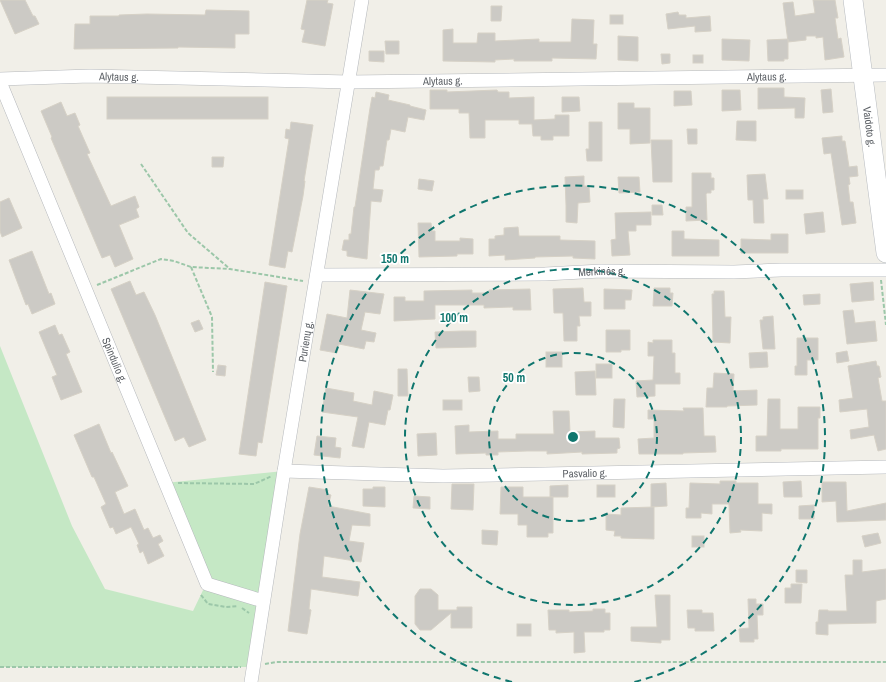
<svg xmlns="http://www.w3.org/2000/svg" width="886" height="682" font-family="'Archivo Narrow',sans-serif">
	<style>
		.green { fill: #c5e8c5 }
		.building { fill: #cccac5; stroke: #d6d1c6 }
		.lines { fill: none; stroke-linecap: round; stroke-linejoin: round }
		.street-casing { stroke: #b5b8bc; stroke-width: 14 }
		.secondary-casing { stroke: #b6babf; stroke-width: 20 }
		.path { stroke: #9cc7a9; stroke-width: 2; stroke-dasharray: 4 2; stroke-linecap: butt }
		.street { stroke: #fff; stroke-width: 13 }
		.secondary { stroke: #fff; stroke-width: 19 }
		.ring { fill: none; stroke: #0f766e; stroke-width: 2; stroke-dasharray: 7 5 }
		.labels { text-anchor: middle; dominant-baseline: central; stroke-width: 3.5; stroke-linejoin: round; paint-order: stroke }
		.street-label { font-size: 11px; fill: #5f6368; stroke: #fff }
		.centre { fill: #0f766e; stroke: #fff; stroke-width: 2 }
		.ring-label { font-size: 12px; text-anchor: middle; font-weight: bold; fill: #0f766e; stroke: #fff; stroke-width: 3.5; stroke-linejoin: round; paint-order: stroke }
	</style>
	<rect width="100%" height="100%" fill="#f1efe8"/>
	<path class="green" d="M 0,346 L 72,526 L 105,589 L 193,611 L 206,584 L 165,483 L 284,471 L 252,667 L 0,667 Z"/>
	<g class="building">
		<path d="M 0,0 L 25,0 L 33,16 L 35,16 L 39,24 L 15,34 Z"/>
		<path d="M 307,0 L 328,0 L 327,3 L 333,4 L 325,46 L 302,42 L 305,30 L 301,29 Z"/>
		<path d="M 813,0 L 835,0 L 838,18 L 835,18 L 838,39 L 841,38 L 844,57 L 825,60 L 823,37 L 816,38 L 816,36 L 806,36 L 806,40 L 788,42 L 783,3 L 793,2 L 795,16 L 815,13 Z"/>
		<path d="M 491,6 L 502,6 L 501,21 L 491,21 Z"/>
		<path d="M 206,10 L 249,11 L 249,34 L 235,34 L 235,48 L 178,47 L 178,48 L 74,49 L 75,24 L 90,24 L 90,16 L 119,16 L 119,15 L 147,14 L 205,15 Z"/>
		<path d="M 678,12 L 679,15 L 686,15 L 686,18 L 710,16 L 711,31 L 695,32 L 695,26 L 668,29 L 666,14 Z"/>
		<rect x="610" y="15" width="13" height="9"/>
		<path d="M 572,19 L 594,20 L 593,44 L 597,44 L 596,59 L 552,58 L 552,61 L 514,61 L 514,59 L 495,60 L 495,62 L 443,61 L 443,30 L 453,29 L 453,43 L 477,43 L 478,33 L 495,33 L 495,41 L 539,39 L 539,42 L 571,42 Z"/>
		<path d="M 618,36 L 638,37 L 638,61 L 618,60 Z"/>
		<path d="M 722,39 L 750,40 L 749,61 L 722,60 Z"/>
		<path d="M 788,39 L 788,59 L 784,59 L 784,61 L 768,61 L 767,40 Z"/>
		<path d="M 385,41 L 399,41 L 399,54 L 386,54 Z"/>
		<path d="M 369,51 L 384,51 L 384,62 L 369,61 Z"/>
		<path d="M 661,54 L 670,54 L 670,63 L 662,64 Z"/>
		<rect x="693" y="55" width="10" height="8"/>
		<path d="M 758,88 L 784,88 L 784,97 L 805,98 L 804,118 L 795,118 L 795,108 L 758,109 Z"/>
		<path d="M 831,89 L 833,112 L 823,113 L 821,90 Z"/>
		<path d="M 430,90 L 447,90 L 447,92 L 497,90 L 498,92 L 509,92 L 509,98 L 534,97 L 534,120 L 555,119 L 555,115 L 569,115 L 569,136 L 553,136 L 553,140 L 541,140 L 541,136 L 533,136 L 532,124 L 519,124 L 519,120 L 485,120 L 485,138 L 470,138 L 469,113 L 459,113 L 459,109 L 430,109 Z"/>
		<path d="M 722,90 L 740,90 L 741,110 L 722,111 Z"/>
		<path d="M 674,91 L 691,91 L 692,105 L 674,106 Z"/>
		<path d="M 376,92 L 389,95 L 388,100 L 410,105 L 410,106 L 426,110 L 424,120 L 408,117 L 405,132 L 391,129 L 389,140 L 387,140 L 383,166 L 380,166 L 379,170 L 375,170 L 373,189 L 383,190 L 381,202 L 371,201 L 367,259 L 347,256 L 347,251 L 342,250 L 344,240 L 349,240 L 349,234 L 351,234 L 354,207 L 355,207 L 370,108 L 372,97 L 375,98 Z"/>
		<rect x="107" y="97" width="161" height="22"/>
		<path d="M 562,97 L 579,97 L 580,111 L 562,112 Z"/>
		<path d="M 61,102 L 67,116 L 75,113 L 80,125 L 78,126 L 90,153 L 87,154 L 111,206 L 135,196 L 139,207 L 136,209 L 139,217 L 119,225 L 133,259 L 115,267 L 110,255 L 102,258 L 51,138 L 52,137 L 41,111 Z"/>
		<path d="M 618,103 L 634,103 L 634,108 L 650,108 L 650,143 L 630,144 L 630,129 L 618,129 Z"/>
		<path d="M 737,121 L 756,121 L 756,141 L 736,140 Z"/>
		<path d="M 291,122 L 313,125 L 304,181 L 305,181 L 303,196 L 292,252 L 288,251 L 285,268 L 269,265 L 289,139 L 285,138 L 286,129 L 290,130 Z"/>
		<path d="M 589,122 L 602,122 L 602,161 L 587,161 L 586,149 L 589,149 Z"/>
		<path d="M 687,129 L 697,129 L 697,144 L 688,144 Z"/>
		<path d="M 842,136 L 842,141 L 845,141 L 849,167 L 857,166 L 858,176 L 849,177 L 850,184 L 848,185 L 850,202 L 853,202 L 856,223 L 842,225 L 831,153 L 824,154 L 822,138 Z"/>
		<path d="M 651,140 L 672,140 L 672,182 L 653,182 Z"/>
		<path d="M 212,157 L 224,157 L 223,167 L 212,167 Z"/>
		<path d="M 692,173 L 711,173 L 711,178 L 714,178 L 714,190 L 711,190 L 711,193 L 707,193 L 706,194 L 707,220 L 686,221 L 686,207 L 692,207 Z"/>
		<path d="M 765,174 L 768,199 L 763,199 L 764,223 L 754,223 L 753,200 L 748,200 L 747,175 Z"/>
		<path d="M 584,176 L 584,186 L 589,186 L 590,202 L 578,203 L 577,223 L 566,222 L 566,205 L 565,177 Z"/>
		<path d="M 618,177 L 639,177 L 640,192 L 619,193 Z"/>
		<path d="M 419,179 L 434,181 L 432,191 L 418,189 Z"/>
		<rect x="786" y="190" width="17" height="9"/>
		<path d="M 9,198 L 22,228 L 2,237 L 0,231 L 0,202 Z"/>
		<path d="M 652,205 L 662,205 L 663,215 L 652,215 Z"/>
		<path d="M 651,212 L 651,225 L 636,225 L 636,231 L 628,231 L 630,255 L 612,256 L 611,240 L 616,239 L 615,213 Z"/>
		<path d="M 823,212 L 825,232 L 806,234 L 804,214 Z"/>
		<path d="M 418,223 L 431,223 L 432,231 L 435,231 L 435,241 L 460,241 L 460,238 L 473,239 L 473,254 L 457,254 L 457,256 L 419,257 Z"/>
		<path d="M 518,227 L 519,236 L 560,236 L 560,240 L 595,241 L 595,259 L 573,258 L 573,256 L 535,257 L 535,258 L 505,260 L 505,255 L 489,256 L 489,239 L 495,239 L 495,236 L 504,235 L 504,228 Z"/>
		<path d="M 672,231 L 684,231 L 684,239 L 719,240 L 719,256 L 672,256 Z"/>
		<path d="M 771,234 L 788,234 L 788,253 L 741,253 L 741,239 L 771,240 Z"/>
		<path d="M 32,251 L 49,294 L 51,293 L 55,304 L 32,314 L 28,304 L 26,305 L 9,260 Z"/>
		<path d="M 130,281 L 136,295 L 144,292 L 155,315 L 206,440 L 189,447 L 184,437 L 175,441 L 111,289 Z"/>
		<path d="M 265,282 L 287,286 L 262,443 L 258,442 L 256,456 L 239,454 Z"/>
		<path d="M 873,282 L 874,300 L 852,302 L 850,284 Z"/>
		<path d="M 583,288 L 584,302 L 591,302 L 591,316 L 579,316 L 580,326 L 577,326 L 577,341 L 564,341 L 563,313 L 554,313 L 553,289 Z"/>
		<path d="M 654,288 L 670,288 L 670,293 L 673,293 L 672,306 L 653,306 Z"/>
		<path d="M 530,289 L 531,310 L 513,310 L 513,307 L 484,308 L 484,305 L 435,305 L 435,319 L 394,321 L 394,297 L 405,297 L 405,301 L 424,301 L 424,291 L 472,290 L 472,293 L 489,293 L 489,290 Z"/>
		<path d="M 604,289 L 632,290 L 631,300 L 625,300 L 625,309 L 604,309 Z"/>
		<path d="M 350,290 L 384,294 L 380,314 L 365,312 L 361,330 L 376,333 L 374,342 L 366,341 L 364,349 L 339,344 L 337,353 L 320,350 L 327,314 L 347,318 Z"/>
		<path d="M 714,291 L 724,291 L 725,317 L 731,317 L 730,343 L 713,342 L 712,294 L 714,294 Z"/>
		<path d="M 820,294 L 820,304 L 804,305 L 803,295 Z"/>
		<path d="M 853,310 L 855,323 L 875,321 L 877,341 L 847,344 L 843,311 Z"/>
		<path d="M 773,316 L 775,349 L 763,349 L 760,320 L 763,320 L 763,317 Z"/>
		<path d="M 199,320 L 203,329 L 195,332 L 191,323 Z"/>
		<path d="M 55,325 L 59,335 L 62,334 L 70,352 L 66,354 L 82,392 L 61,400 L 52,377 L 57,375 L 39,332 Z"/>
		<path d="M 606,330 L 630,330 L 630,350 L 621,350 L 621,352 L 606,352 Z"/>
		<path d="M 463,331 L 476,331 L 476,347 L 436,348 L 435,332 Z"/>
		<path d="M 797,338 L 818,338 L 818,360 L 807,360 L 807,375 L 795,375 L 795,366 L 797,366 Z"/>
		<path d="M 653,340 L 672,340 L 672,353 L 675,353 L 675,373 L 680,373 L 680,384 L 655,384 L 655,396 L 637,397 L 636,381 L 653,380 L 654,356 L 648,356 L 648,342 L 653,343 Z"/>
		<path d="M 847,351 L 849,361 L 837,363 L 836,353 Z"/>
		<rect x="546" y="352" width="16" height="15"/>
		<path d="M 767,352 L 768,367 L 750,368 L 749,353 Z"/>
		<path d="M 876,361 L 877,366 L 879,366 L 881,377 L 878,378 L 882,401 L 886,401 L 886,449 L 878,451 L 874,435 L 851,439 L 850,430 L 869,427 L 867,409 L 840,412 L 839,400 L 853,398 L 848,366 Z"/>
		<rect x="596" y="364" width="16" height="14"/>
		<path d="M 218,365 L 226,366 L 225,376 L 216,375 Z"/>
		<path d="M 398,369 L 407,369 L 408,396 L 398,396 Z"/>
		<path d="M 595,371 L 596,395 L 576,395 L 575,372 Z"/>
		<path d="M 714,373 L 734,374 L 733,391 L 757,390 L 757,405 L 727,406 L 727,407 L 706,407 L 707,388 L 713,388 Z"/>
		<path d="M 468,377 L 479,377 L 480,391 L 469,392 Z"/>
		<path d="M 326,388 L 354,393 L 353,401 L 372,405 L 374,391 L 393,395 L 390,410 L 388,410 L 385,425 L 369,422 L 364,448 L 352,446 L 358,417 L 322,412 Z"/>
		<path d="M 614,399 L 625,399 L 624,428 L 613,427 Z"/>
		<path d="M 768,399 L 780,399 L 780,429 L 798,429 L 798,407 L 820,407 L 820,418 L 818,418 L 818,449 L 781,449 L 781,451 L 756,451 L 756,436 L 767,436 Z"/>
		<rect x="443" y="400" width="19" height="10"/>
		<path d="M 683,408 L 703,408 L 704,436 L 715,436 L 716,452 L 683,453 L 683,454 L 639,454 L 638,439 L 654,438 L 654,419 L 648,419 L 648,410 L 684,411 Z"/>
		<path d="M 553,411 L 569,411 L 570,432 L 595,431 L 595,438 L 619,438 L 620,448 L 617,449 L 617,453 L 582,454 L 582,452 L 547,454 L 547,451 L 527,451 L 498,452 L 498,455 L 486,455 L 486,453 L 456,454 L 455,426 L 469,425 L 469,432 L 498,431 L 498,439 L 516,439 L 516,434 L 554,434 Z"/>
		<path d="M 99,424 L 111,453 L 112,452 L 128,486 L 115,492 L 124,514 L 135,509 L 144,530 L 148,528 L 153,538 L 160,535 L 163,541 L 158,544 L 164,556 L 148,564 L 143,551 L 140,553 L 137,545 L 139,544 L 131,527 L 116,534 L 113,527 L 110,528 L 101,507 L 106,504 L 94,477 L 92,477 L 74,435 Z"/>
		<path d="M 436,433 L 437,455 L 418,456 L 417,434 Z"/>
		<path d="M 317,436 L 336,438 L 335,447 L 341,448 L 340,458 L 314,455 Z"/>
		<path d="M 720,481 L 736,481 L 736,483 L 758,483 L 758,504 L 772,504 L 772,514 L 762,513 L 762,531 L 740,530 L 741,532 L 730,533 L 729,504 L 712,504 L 712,514 L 701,513 L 701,518 L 686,518 L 686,508 L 689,508 L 690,483 L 720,484 Z"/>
		<path d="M 801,481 L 802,497 L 784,497 L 783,482 Z"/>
		<path d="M 822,482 L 846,482 L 847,511 L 886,503 L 886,520 L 837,522 L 836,501 L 822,502 Z"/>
		<path d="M 666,483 L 667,506 L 651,507 L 651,484 Z"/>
		<path d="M 452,484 L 474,484 L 473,510 L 451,509 Z"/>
		<path d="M 568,485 L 568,497 L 550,497 L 550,486 Z"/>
		<rect x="597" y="485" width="18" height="12"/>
		<path d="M 309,487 L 328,490 L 327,494 L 331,495 L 328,506 L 370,514 L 370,526 L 352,525 L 349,541 L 364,543 L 361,562 L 324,556 L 322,577 L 360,582 L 358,596 L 311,589 L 309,609 L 311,610 L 307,634 L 288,631 L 300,534 Z"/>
		<path d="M 373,487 L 385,487 L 385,507 L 363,506 L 363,489 L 373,489 Z"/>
		<path d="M 501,487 L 523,487 L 523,497 L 553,497 L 553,533 L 548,533 L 548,537 L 527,537 L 527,525 L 518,525 L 518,514 L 500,514 Z"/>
		<path d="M 414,496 L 430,497 L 430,509 L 413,508 Z"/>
		<path d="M 814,505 L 814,519 L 799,519 L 799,506 Z"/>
		<path d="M 654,507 L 654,539 L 621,538 L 621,536 L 614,536 L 615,531 L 606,530 L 606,514 L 621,515 L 621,508 Z"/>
		<path d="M 482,530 L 498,531 L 497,545 L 482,544 Z"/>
		<path d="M 878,533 L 881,543 L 865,547 L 862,536 Z"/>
		<rect x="692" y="536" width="12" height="11"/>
		<path d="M 853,560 L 862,560 L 862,572 L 886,569 L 886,599 L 876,601 L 876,623 L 828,624 L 828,635 L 816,634 L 816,622 L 818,622 L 819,610 L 828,610 L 828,611 L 847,611 L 845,575 L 853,575 Z"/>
		<path d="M 796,570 L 807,570 L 807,583 L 796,582 Z"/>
		<path d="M 791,584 L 802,584 L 801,603 L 785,603 L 785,588 L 791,588 Z"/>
		<path d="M 420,589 L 431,589 L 438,595 L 438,610 L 457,610 L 457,607 L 472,607 L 472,628 L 451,628 L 451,613 L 431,630 L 420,630 L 415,624 L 415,596 Z"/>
		<path d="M 655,595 L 670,595 L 670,640 L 661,640 L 661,643 L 631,641 L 631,627 L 657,627 Z"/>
		<path d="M 748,599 L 756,599 L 756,604 L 763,604 L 763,615 L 757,615 L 758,639 L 754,639 L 754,642 L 740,642 L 739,629 L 749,628 Z"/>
		<path d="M 593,609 L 605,609 L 605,613 L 610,613 L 610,630 L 604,630 L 604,632 L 584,632 L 585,652 L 574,653 L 574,632 L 556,633 L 556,630 L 549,630 L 548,610 L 569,610 L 569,612 L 593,611 Z"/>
		<path d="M 687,610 L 702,610 L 702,613 L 713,613 L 714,631 L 695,631 L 695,628 L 688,628 Z"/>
		<rect x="517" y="624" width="14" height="12"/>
	</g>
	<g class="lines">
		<g class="street-casing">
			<g id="street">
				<path id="s1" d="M 0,79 L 90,76 L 349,82 L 886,75"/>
				<path id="s2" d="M 0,82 L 207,584 L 263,601"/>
				<path id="s3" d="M 317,275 L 545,274 L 601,271 L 734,272 L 781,270 L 886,270"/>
				<path id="s4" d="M 284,471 L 443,476 L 886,467"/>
				<path id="s5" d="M 251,682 L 284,471 L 362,0"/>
			</g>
		</g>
		<g class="secondary-casing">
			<g id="secondary">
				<path id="s6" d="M 853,0 L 886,253"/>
			</g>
		</g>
		<g class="path">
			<path d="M 141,164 L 188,233 L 230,269"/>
			<path d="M 191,267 L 212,317 L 213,372"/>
			<path d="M 881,280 L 886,325"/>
			<path d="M 97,285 L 161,259 L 174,261 L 191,267 L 230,269 L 303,281"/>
			<path d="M 178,483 L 254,484 L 272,476"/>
			<path d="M 201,595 L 208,604 L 226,607 L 238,606"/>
			<path d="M 242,608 L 249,613"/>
			<path d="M 265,664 L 276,662 L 886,662"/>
			<path d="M 0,667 L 241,667"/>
		</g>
		<use href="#street" class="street"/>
		<use href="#secondary" class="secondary"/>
	</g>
	<g class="ring">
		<circle cx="573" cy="437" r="84"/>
		<circle cx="573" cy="437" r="168"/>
		<path d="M512 682A252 252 0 1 1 634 682"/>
	</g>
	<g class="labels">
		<g class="street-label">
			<text stroke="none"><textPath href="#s1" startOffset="767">Alytaus g.</textPath></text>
			<text stroke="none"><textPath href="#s1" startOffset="119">Alytaus g.</textPath></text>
			<text stroke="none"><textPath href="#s1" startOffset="443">Alytaus g.</textPath></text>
			<text stroke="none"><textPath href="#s6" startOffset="128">Vaidoto g.</textPath></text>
			<text stroke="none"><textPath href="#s3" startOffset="285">Merkinės g.</textPath></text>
			<text stroke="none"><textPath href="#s5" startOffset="345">Purienų g.</textPath></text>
			<text stroke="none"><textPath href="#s2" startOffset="301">Spindulio g.</textPath></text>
			<text stroke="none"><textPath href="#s4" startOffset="301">Pasvalio g.</textPath></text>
		</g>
	</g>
	<circle cx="573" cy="437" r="6" class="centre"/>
	<g class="ring-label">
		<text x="395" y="263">150 m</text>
		<text x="454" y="322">100 m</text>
		<text x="514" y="382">50 m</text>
	</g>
</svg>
